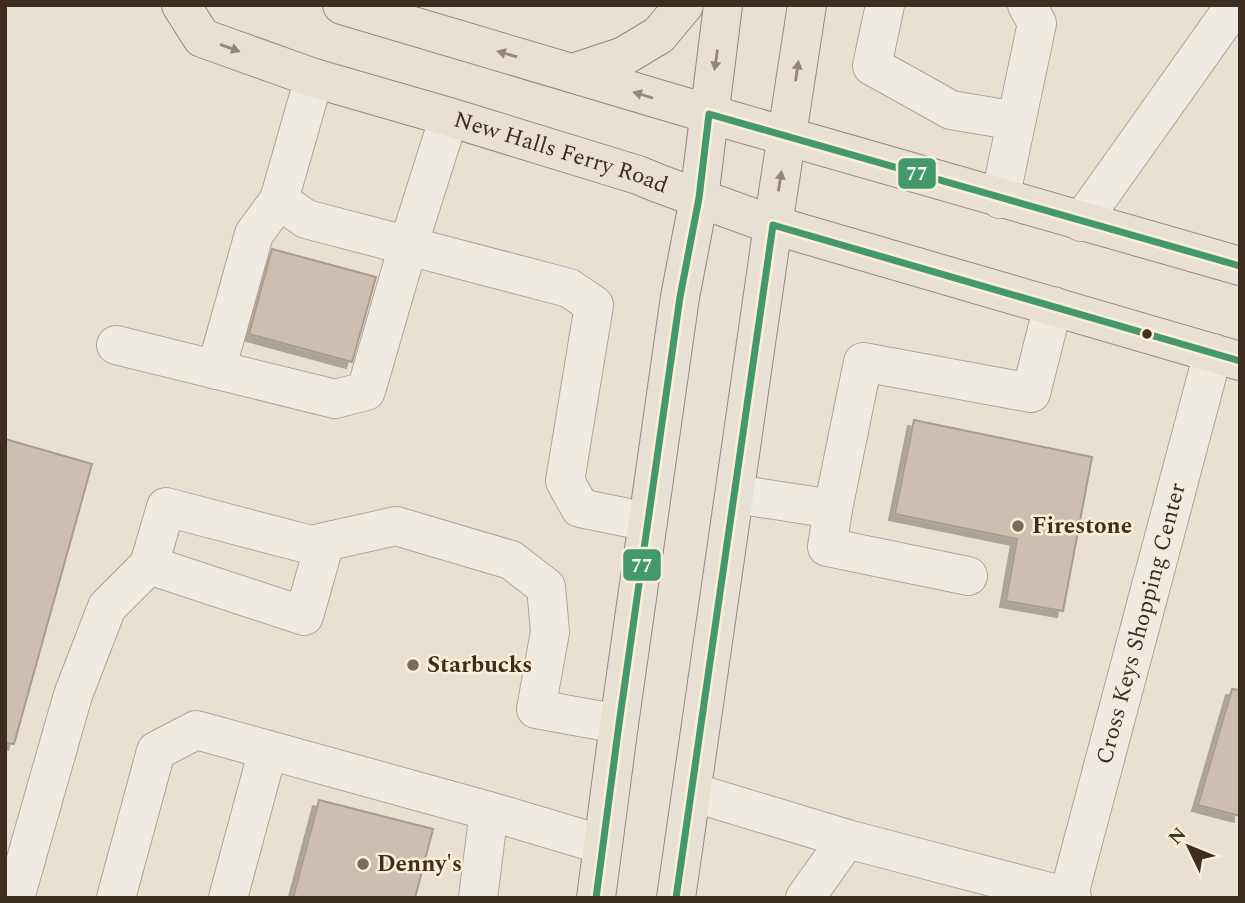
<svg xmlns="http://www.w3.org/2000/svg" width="1245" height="903" font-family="Spectral,serif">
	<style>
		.building { fill: #cdbeb0; stroke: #a99b8e; stroke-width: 2; filter: url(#shadow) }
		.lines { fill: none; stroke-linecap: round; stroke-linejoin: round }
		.minor-casing { stroke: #aea598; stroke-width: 40 }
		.major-casing { stroke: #938a7f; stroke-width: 40 }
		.minor { stroke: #f0ebe2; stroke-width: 38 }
		.major { stroke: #e8e1d3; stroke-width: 38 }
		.bus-1-casing { stroke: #faeed5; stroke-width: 12 }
		.bus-1 { stroke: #44996b; stroke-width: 7 }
		.oneway { fill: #948778 }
		.bus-dot { fill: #3f2d1e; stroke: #faeed5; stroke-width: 2.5 }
		.poi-dot { fill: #7a6c5c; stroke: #faeed5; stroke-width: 2.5 }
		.labels { text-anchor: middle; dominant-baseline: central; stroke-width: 5; stroke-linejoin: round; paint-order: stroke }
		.street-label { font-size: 23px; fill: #3f2d1e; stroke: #faeed5 }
		.poi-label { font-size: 23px; font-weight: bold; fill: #3f2d1e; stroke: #faeed5; text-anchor: start }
		.line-badge { stroke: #faeed5; stroke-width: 2.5 }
		.badge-label { font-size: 19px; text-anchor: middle; font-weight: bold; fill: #fff }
	</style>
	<defs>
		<filter id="shadow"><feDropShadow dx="-6" dy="6" stdDeviation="0" flood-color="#0004"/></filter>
	</defs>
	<rect width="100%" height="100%" fill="#e8e0d0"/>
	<g class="building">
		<path d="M 272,249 L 376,277 L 352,362 L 249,334 Z"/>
		<path d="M 914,420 L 1092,457 L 1063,611 L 1006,601 L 1017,539 L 895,514 Z"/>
		<path d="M 5,439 L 92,464 L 14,744 L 5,743 Z"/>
		<path d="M 1232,689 L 1240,690 L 1240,816 L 1198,805 Z"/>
		<path d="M 319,800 L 433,829 L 415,898 L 293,898 Z"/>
	</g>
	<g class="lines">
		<g class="minor-casing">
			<g id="minor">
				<path d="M 885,5 L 872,66 L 951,110 L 1016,121"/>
				<path d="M 314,78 L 279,200 L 306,219 L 569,288 L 594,305 L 565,481 L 580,508 L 648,522"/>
				<path d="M 1000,199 L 1037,23 L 1027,5"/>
				<path d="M 1081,222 L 1235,5"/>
				<path d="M 116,345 L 335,399 L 366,391 L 408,246 L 449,117"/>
				<path d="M 216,370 L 254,234 L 279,200"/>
				<path d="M 735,494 L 833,509 L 863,362 L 1031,393 L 1053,306"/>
				<path d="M 833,509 L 827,547 L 968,576"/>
				<path d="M 149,565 L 304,616 L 325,542"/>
				<path d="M 692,792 L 847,839 L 1072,898"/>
				<path d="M 15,898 L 73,695 L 107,607 L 149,565 L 166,507 L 311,545 L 396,526 L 511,560 L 546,587 L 550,632 L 536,709 L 619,724"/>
				<path d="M 116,898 L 156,751 L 196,730 L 489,811 L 603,845"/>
				<path d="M 228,898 L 268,750"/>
				<path d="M 478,898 L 489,811"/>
				<path d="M 805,898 L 847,839"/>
				<path id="s1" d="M 1068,898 L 1213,353"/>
			</g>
		</g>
		<g class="major-casing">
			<g id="major">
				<path id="s2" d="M 181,5 L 202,38 L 314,78 L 449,117 L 638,175 L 660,184 L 773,225 L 1240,361"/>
				<path d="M 342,5 L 709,114 L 1240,266"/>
				<path d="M 573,73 L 624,56 L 659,35 L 684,5"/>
				<path d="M 596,898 L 619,724 L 680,297 L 699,198 L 723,5"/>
				<path d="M 676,898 L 773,225 L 807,5"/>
			</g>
		</g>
		<use href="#minor" class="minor"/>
		<use href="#major" class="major"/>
		<g class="bus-1-casing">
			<g id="bus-1">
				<path d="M 596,898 L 619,724 L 680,297 L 699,198 L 709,114 L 1240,266"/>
				<path d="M 676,898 L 773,225 L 1240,361"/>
			</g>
		</g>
		<use href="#bus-1" class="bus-1"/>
	</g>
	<defs><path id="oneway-solid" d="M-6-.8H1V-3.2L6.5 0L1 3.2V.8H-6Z" transform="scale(1.75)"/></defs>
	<g class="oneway">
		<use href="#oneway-solid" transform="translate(230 48) rotate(20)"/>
		<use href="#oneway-solid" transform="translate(507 54) rotate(-164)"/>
		<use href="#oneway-solid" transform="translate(716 60) rotate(98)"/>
		<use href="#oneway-solid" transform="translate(797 71) rotate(-82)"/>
		<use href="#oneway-solid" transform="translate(643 95) rotate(-163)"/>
		<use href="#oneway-solid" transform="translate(780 181) rotate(-81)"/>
	</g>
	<circle class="bus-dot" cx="1147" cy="334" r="6"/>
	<g class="poi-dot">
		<circle cx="1018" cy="526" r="7"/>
		<circle cx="413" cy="665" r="7"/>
		<circle cx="363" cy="864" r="7"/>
	</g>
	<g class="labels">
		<g class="street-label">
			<text stroke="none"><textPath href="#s2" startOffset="416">New Halls Ferry Road</textPath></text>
			<text stroke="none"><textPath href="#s1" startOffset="284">Cross Keys Shopping Center</textPath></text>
		</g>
		<g class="poi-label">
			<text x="1032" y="526">Firestone</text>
			<text x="427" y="665">Starbucks</text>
			<text x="377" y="864">Denny's</text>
		</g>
	</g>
	<g class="line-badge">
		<rect x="897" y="157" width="40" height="33" rx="7" fill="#44996b"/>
		<rect x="622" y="548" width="40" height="34" rx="7" fill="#44996b"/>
	</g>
	<g class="badge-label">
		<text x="917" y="180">77</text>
		<text x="642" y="572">77</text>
	</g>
	<rect width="1245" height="903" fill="none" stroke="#3f2d1e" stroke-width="14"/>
	<g transform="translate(1189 847) rotate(313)" stroke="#faeed5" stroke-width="5" paint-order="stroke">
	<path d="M0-5L12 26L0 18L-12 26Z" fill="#3f2d1e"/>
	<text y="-10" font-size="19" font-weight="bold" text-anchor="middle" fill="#3f2d1e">N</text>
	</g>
</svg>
